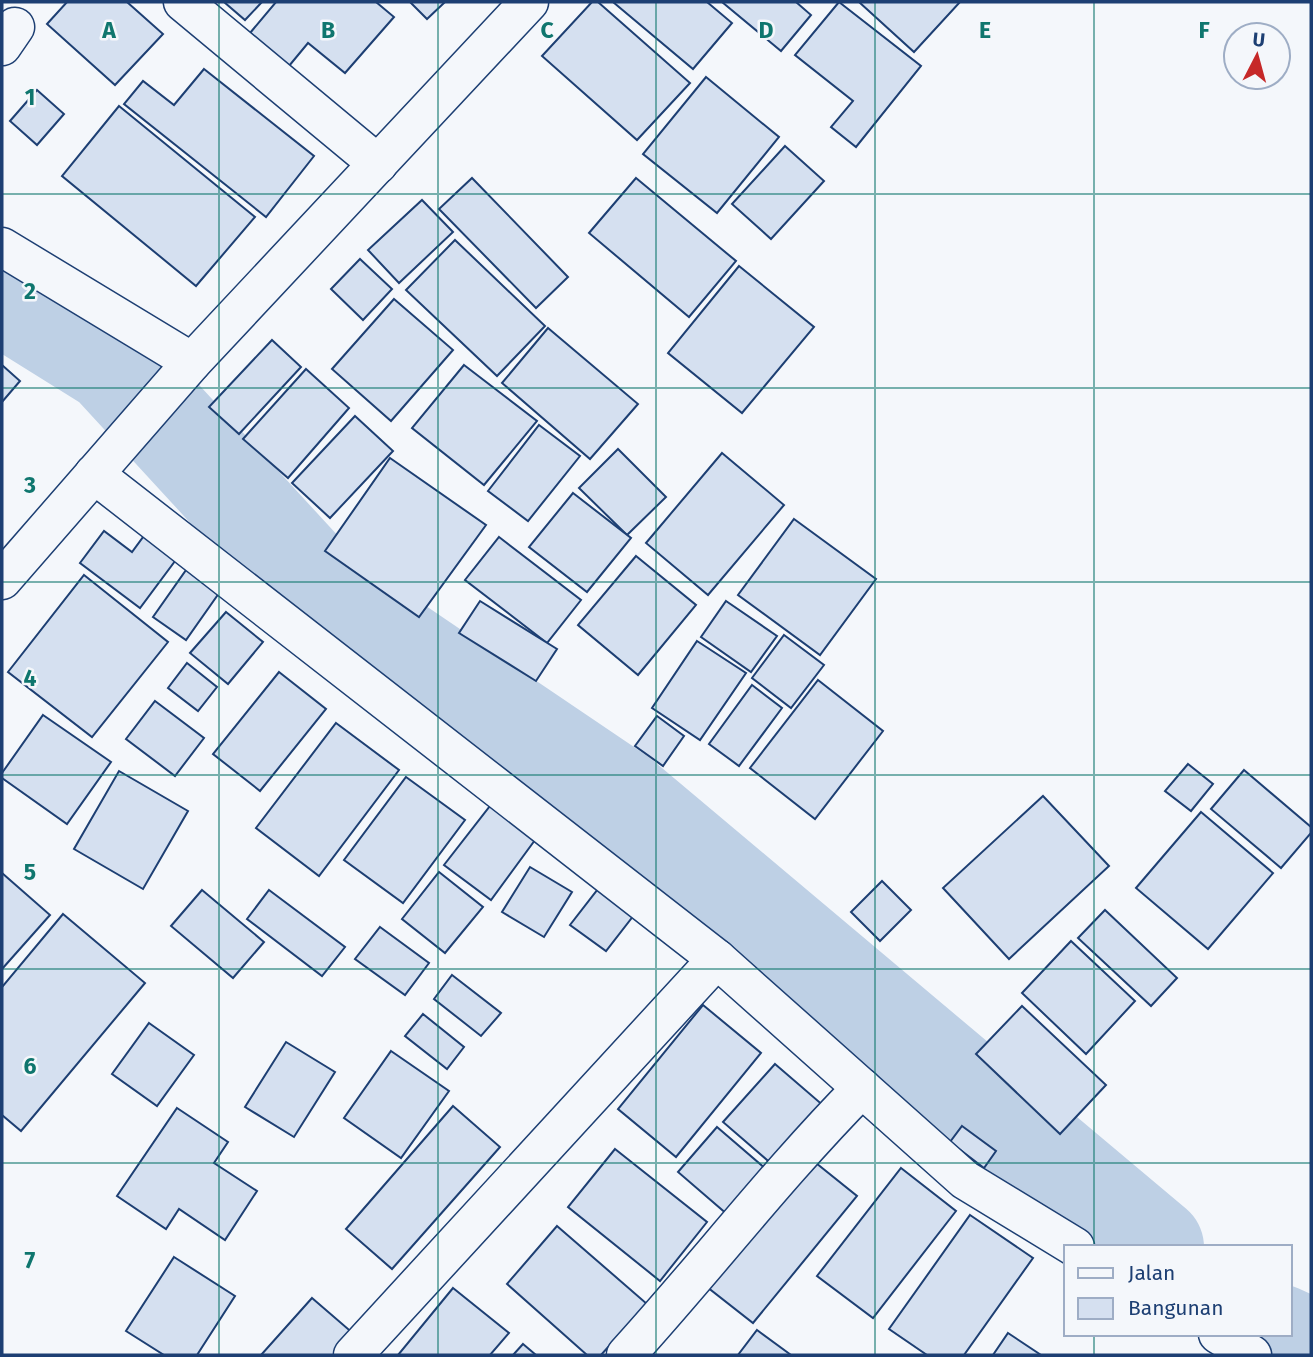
<svg xmlns="http://www.w3.org/2000/svg" width="1313" height="1357" font-family="'Fira Sans',sans-serif">
	<style>
		.lines { fill: none; stroke-linecap: round; stroke-linejoin: round }
		.river { stroke: #bed0e5; stroke-width: 100 }
		.building { fill: #d5e0f0; stroke: #1d3f73; stroke-width: 2 }
		.minor-casing { stroke: #1d3f73; stroke-width: 41 }
		.major-casing { stroke: #1d3f73; stroke-width: 41 }
		.minor { stroke: #f4f7fb; stroke-width: 38 }
		.major { stroke: #f4f7fb; stroke-width: 38 }
		.grid { fill: none; stroke: #0f766e; stroke-width: 2; stroke-opacity: 0.55 }
		.grid-label { font-size: 23px; text-anchor: middle; font-weight: bold; fill: #0f766e; stroke: #f4f7fb; stroke-width: 5; stroke-linejoin: round; paint-order: stroke }
	</style>
	<rect width="100%" height="100%" fill="#f4f7fb"/>
	<g class="lines">
		<g class="river">
			<path d="M 2,295 L 111,363 L 331,602 L 620,798 L 1154,1247"/>
			<path d="M 1278,1334 L 1311,1349"/>
		</g>
	</g>
	<g class="building">
		<path d="M 67,2 L 127,2 L 163,34 L 115,85 L 47,24 Z"/>
		<path d="M 224,2 L 262,2 L 245,20 Z"/>
		<path d="M 276,2 L 376,2 L 394,17 L 345,73 L 308,43 L 289,66 L 250,33 Z"/>
		<path d="M 410,2 L 445,2 L 427,19 Z"/>
		<path d="M 592,2 L 598,2 L 690,83 L 637,140 L 542,56 Z"/>
		<path d="M 613,2 L 707,2 L 732,23 L 693,69 Z"/>
		<path d="M 722,2 L 796,2 L 811,15 L 781,51 Z"/>
		<path d="M 839,2 L 921,66 L 856,147 L 831,127 L 853,101 L 795,55 Z"/>
		<path d="M 859,2 L 960,2 L 914,52 Z"/>
		<path d="M 204,69 L 314,156 L 266,217 L 124,104 L 143,81 L 174,105 Z"/>
		<path d="M 706,77 L 779,137 L 717,213 L 643,154 Z"/>
		<path d="M 37,90 L 64,114 L 37,145 L 10,121 Z"/>
		<path d="M 119,106 L 255,217 L 196,286 L 62,176 Z"/>
		<path d="M 785,146 L 824,181 L 771,239 L 732,204 Z"/>
		<path d="M 472,178 L 568,277 L 536,308 L 439,209 Z"/>
		<path d="M 636,178 L 736,261 L 689,317 L 589,233 Z"/>
		<path d="M 422,200 L 453,232 L 399,283 L 368,250 Z"/>
		<path d="M 455,240 L 545,326 L 497,376 L 406,290 Z"/>
		<path d="M 360,259 L 392,289 L 363,320 L 331,289 Z"/>
		<path d="M 739,266 L 814,327 L 742,413 L 668,353 Z"/>
		<path d="M 394,299 L 453,350 L 391,421 L 332,369 Z"/>
		<path d="M 548,328 L 638,404 L 590,459 L 502,383 Z"/>
		<path d="M 272,340 L 301,367 L 239,434 L 209,407 Z"/>
		<path d="M 2,365 L 20,381 L 2,402 Z"/>
		<path d="M 464,365 L 537,421 L 484,485 L 412,428 Z"/>
		<path d="M 306,369 L 349,408 L 288,478 L 243,439 Z"/>
		<path d="M 355,416 L 393,451 L 330,518 L 292,483 Z"/>
		<path d="M 539,425 L 580,456 L 528,521 L 488,491 Z"/>
		<path d="M 618,449 L 666,497 L 627,535 L 579,488 Z"/>
		<path d="M 722,453 L 784,505 L 708,595 L 646,543 Z"/>
		<path d="M 390,458 L 486,525 L 419,617 L 325,551 Z"/>
		<path d="M 573,493 L 631,538 L 587,592 L 529,547 Z"/>
		<path d="M 794,519 L 876,579 L 820,655 L 738,595 Z"/>
		<path d="M 149,529 L 181,553 L 140,608 L 80,563 L 104,531 L 132,552 Z"/>
		<path d="M 499,537 L 581,600 L 547,643 L 465,580 Z"/>
		<path d="M 636,556 L 696,605 L 638,675 L 578,625 Z"/>
		<path d="M 191,563 L 224,586 L 186,640 L 153,617 Z"/>
		<path d="M 84,575 L 168,642 L 92,737 L 8,672 Z"/>
		<path d="M 480,601 L 557,649 L 536,681 L 459,633 Z"/>
		<path d="M 726,601 L 777,636 L 751,672 L 701,637 Z"/>
		<path d="M 226,612 L 263,642 L 228,684 L 190,653 Z"/>
		<path d="M 784,635 L 824,665 L 791,708 L 752,678 Z"/>
		<path d="M 697,641 L 746,673 L 700,740 L 652,708 Z"/>
		<path d="M 187,663 L 217,687 L 198,711 L 168,688 Z"/>
		<path d="M 279,672 L 326,709 L 260,791 L 213,754 Z"/>
		<path d="M 818,680 L 883,731 L 815,819 L 750,768 Z"/>
		<path d="M 752,685 L 782,708 L 739,766 L 709,744 Z"/>
		<path d="M 155,701 L 204,738 L 175,776 L 126,739 Z"/>
		<path d="M 43,715 L 111,762 L 67,824 L 2,778 L 2,773 Z"/>
		<path d="M 657,716 L 684,736 L 663,766 L 635,746 Z"/>
		<path d="M 336,723 L 399,770 L 319,876 L 256,828 Z"/>
		<path d="M 1188,764 L 1213,784 L 1191,811 L 1165,791 Z"/>
		<path d="M 1244,770 L 1311,827 L 1311,833 L 1281,868 L 1211,809 Z"/>
		<path d="M 119,771 L 188,811 L 143,889 L 74,849 Z"/>
		<path d="M 406,777 L 465,820 L 403,903 L 344,860 Z"/>
		<path d="M 1043,796 L 1109,866 L 1009,959 L 943,888 Z"/>
		<path d="M 490,806 L 535,840 L 491,900 L 444,865 Z"/>
		<path d="M 1201,812 L 1273,873 L 1208,949 L 1136,888 Z"/>
		<path d="M 530,867 L 572,892 L 544,937 L 502,912 Z"/>
		<path d="M 439,872 L 483,907 L 445,953 L 402,919 Z"/>
		<path d="M 2,873 L 50,915 L 2,969 Z"/>
		<path d="M 882,881 L 911,910 L 880,941 L 851,912 Z"/>
		<path d="M 598,889 L 634,915 L 606,951 L 570,925 Z"/>
		<path d="M 202,890 L 264,942 L 233,978 L 171,926 Z"/>
		<path d="M 269,890 L 345,947 L 322,976 L 247,919 Z"/>
		<path d="M 1105,910 L 1177,978 L 1151,1006 L 1078,938 Z"/>
		<path d="M 63,914 L 145,983 L 21,1131 L 2,1115 L 2,987 Z"/>
		<path d="M 380,927 L 429,963 L 405,995 L 355,959 Z"/>
		<path d="M 1071,941 L 1135,1001 L 1086,1054 L 1022,993 Z"/>
		<path d="M 452,975 L 501,1013 L 481,1036 L 434,999 Z"/>
		<path d="M 703,1005 L 761,1053 L 676,1157 L 618,1109 Z"/>
		<path d="M 1022,1006 L 1106,1085 L 1060,1134 L 976,1054 Z"/>
		<path d="M 423,1014 L 464,1047 L 447,1069 L 405,1036 Z"/>
		<path d="M 149,1023 L 194,1055 L 157,1106 L 112,1074 Z"/>
		<path d="M 286,1042 L 335,1072 L 294,1137 L 245,1107 Z"/>
		<path d="M 391,1051 L 449,1091 L 401,1158 L 344,1118 Z"/>
		<path d="M 775,1064 L 825,1107 L 774,1166 L 723,1122 Z"/>
		<path d="M 453,1106 L 500,1147 L 392,1269 L 346,1229 Z"/>
		<path d="M 177,1108 L 228,1142 L 214,1163 L 257,1191 L 225,1240 L 179,1209 L 166,1229 L 117,1196 Z"/>
		<path d="M 962,1126 L 996,1151 L 984,1168 L 950,1142 Z"/>
		<path d="M 717,1127 L 774,1176 L 735,1221 L 678,1172 Z"/>
		<path d="M 615,1149 L 707,1222 L 660,1281 L 568,1207 Z"/>
		<path d="M 806,1155 L 857,1196 L 753,1323 L 702,1283 Z"/>
		<path d="M 901,1168 L 956,1211 L 873,1318 L 817,1276 Z"/>
		<path d="M 970,1215 L 1033,1258 L 964,1355 L 927,1355 L 889,1329 Z"/>
		<path d="M 557,1226 L 647,1304 L 601,1355 L 587,1355 L 507,1284 Z"/>
		<path d="M 174,1257 L 235,1296 L 197,1355 L 164,1355 L 126,1331 Z"/>
		<path d="M 453,1288 L 509,1333 L 490,1355 L 398,1355 Z"/>
		<path d="M 312,1298 L 355,1335 L 337,1355 L 261,1355 Z"/>
		<path d="M 757,1330 L 791,1355 L 738,1355 Z"/>
		<path d="M 1008,1333 L 1041,1355 L 993,1355 Z"/>
		<path d="M 523,1344 L 536,1355 L 513,1355 Z"/>
	</g>
	<g class="lines">
		<g class="minor-casing">
			<g id="minor">
				<path d="M 183,2 L 378,164"/>
				<path d="M 2,46 L 15,27"/>
				<path d="M 2,247 L 192,362"/>
				<path d="M 94,474 L 717,959 L 965,1180 L 1075,1247"/>
				<path d="M 1218,1334 L 1252,1355"/>
				<path d="M 353,1355 L 717,959"/>
				<path d="M 626,1355 C 706,1267 778,1173 862,1088"/>
			</g>
		</g>
		<g class="major-casing">
			<path id="major" d="M 2,580 L 192,362 L 529,2"/>
		</g>
		<use href="#minor" class="minor"/>
		<use href="#major" class="major"/>
	</g>
	<path class="grid" d="M 219,2 L 219,1355M 438,2 L 438,1355M 656,2 L 656,1355M 875,2 L 875,1355M 1094,2 L 1094,1247M 2,194 L 1311,194M 2,388 L 1311,388M 2,582 L 1311,582M 2,775 L 1311,775M 2,969 L 1311,969M 2,1163 L 1311,1163M 1094,1334 L 1094,1355"/>
	<g class="grid-label">
		<text x="109" y="38">A</text>
		<text x="328" y="38">B</text>
		<text x="547" y="38">C</text>
		<text x="766" y="38">D</text>
		<text x="985" y="38">E</text>
		<text x="1204" y="38">F</text>
		<text x="30" y="105">1</text>
		<text x="30" y="299">2</text>
		<text x="30" y="493">3</text>
		<text x="30" y="686">4</text>
		<text x="30" y="880">5</text>
		<text x="30" y="1074">6</text>
		<text x="30" y="1268">7</text>
	</g>
	<rect width="1313" height="1357" fill="none" stroke="#1d3f73" stroke-width="7"/>
	<rect x="1064" y="1245" width="228" height="91" fill="#f4f7fb" stroke="#9eadc5" stroke-width="2"/>
	<rect x="1078" y="1268" width="35" height="10" fill="#f4f7fb" stroke="#9eadc5" stroke-width="2"/>
	<text x="1128" y="1280" font-size="21" fill="#1d3f73">Jalan</text>
	<rect x="1078" y="1298" width="35" height="21" fill="#d5e0f0" stroke="#9eadc5" stroke-width="2"/>
	<text x="1128" y="1315" font-size="21" fill="#1d3f73">Bangunan</text>
	<g transform="translate(1257 56) rotate(6)"><circle r="33" fill="#f4f7fb" stroke="#9eadc5" stroke-width="2"/>
	<path d="M0-5L12 26L0 18L-12 26Z" fill="#c62828"/>
	<text y="-10" font-size="19" font-weight="bold" text-anchor="middle" fill="#1d3f73">U</text>
	</g>
</svg>
